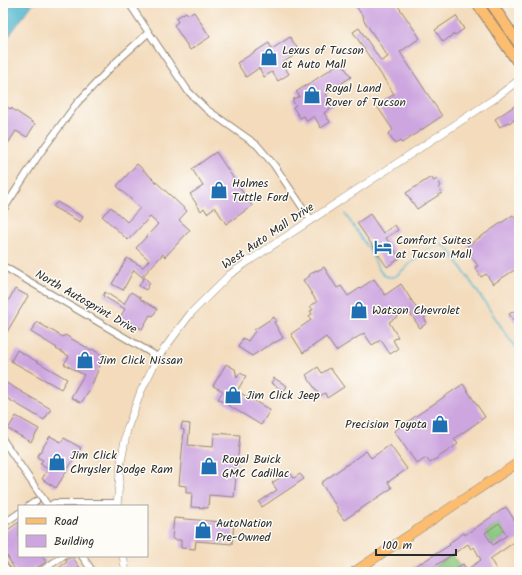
<svg xmlns="http://www.w3.org/2000/svg" width="522" height="575" font-family="Kalam,sans-serif">
	<style>
		.green { fill: #89c87e; stroke: #5a7a54 }
		.water { fill: #50b7cf; stroke: #3e717d }
		.lines { fill: none; stroke-linecap: round; stroke-linejoin: round }
		.stream { stroke: #50b7cf; stroke-width: 1.5 }
		.building { fill: #cda6e0; fill-rule: evenodd }
		.minor-casing { stroke: #8f8374; stroke-width: 8 }
		.tertiary-casing { stroke: #8f8374; stroke-width: 8 }
		.primary-casing { stroke: #8f8374; stroke-width: 10 }
		.trunk-casing { stroke: #8f8374; stroke-width: 12 }
		.minor { stroke: #fff; stroke-width: 6 }
		.tertiary { stroke: #fff; stroke-width: 7 }
		.primary { stroke: #fcbd6f; stroke-width: 9 }
		.trunk { stroke: #fcbd6f; stroke-width: 10 }
		.labels { text-anchor: middle; dominant-baseline: central; stroke-width: 3; stroke-linejoin: round; paint-order: stroke }
		.poi-label { font-size: 12px; fill: #2b2b2b; stroke: #fdfcf7; text-anchor: start }
		.street-label { font-size: 12px; fill: #2b2b2b; stroke: #fdfcf7 }
	</style>
	<rect width="100%" height="100%" fill="#fdfcf7"/>
	<filter id="ink" filterUnits="userSpaceOnUse"><feTurbulence type="fractalNoise" baseFrequency=".025" numOctaves="2"/><feDisplacementMap in="SourceGraphic" scale="8" xChannelSelector="R" yChannelSelector="G"/><feConvolveMatrix kernelMatrix="1 2 1 2 8 2 1 2 1" color-interpolation-filters="sRGB"/></filter>
	<filter id="wash" filterUnits="userSpaceOnUse"><feTurbulence type="fractalNoise" baseFrequency=".012" numOctaves="4" result="noise"/><feDisplacementMap in="SourceGraphic" scale="16" xChannelSelector="R" yChannelSelector="G"/><feGaussianBlur stdDeviation="0.9" result="paint"/><feColorMatrix in="noise" values="0 0 0 0 0 0 0 0 0 0 0 0 0 0 0 0 0 1.4 0 .05"/><feComposite in="paint" operator="in"/></filter>
	<g filter="url(#wash)">
		<rect width="100%" height="100%" fill="#f3dbbc"/>
		<g class="green">
			<path d="M 499,523 L 507,535 L 493,545 L 485,533 Z"/>
			<path d="M 452,555 L 460,566 L 451,572 L 427,572 Z"/>
		</g>
		<path class="water" d="M 3,3 L 35,3 L 31,6 L 3,44 Z"/>
		<g class="lines">
			<path class="stream" d="M 345,214 L 368,248 L 380,271 C 384,277 390,278 396,276 C 405,269 431,242 443,245 C 446,246 448,249 450,251 L 519,353"/>
		</g>
		<g id="blocks">
			<g class="building">
				<path d="M 354,3 L 396,3 L 420,38 L 400,52 L 442,116 L 402,143 L 400,141 L 395,144 L 388,134 L 393,130 L 377,106 L 394,94 L 353,32 L 359,28 L 381,61 L 388,57 L 363,19 L 364,18 Z"/>
				<path d="M 186,12 L 189,15 L 194,12 L 210,37 L 190,50 L 174,25 L 178,22 L 176,18 Z"/>
				<path d="M 456,16 L 464,29 L 455,35 L 454,34 L 443,42 L 435,30 Z"/>
				<path d="M 290,37 L 300,52 L 282,63 L 289,74 L 278,81 L 272,72 L 264,77 L 259,68 L 246,77 L 237,63 L 269,43 L 272,49 Z"/>
				<path d="M 341,62 L 351,77 L 326,94 L 334,106 L 324,113 L 330,122 L 321,128 L 314,116 L 307,121 L 304,116 L 300,118 L 293,107 L 296,105 L 293,102 L 293,99 L 300,96 L 296,92 L 305,86 L 306,86 Z"/>
				<path d="M 519,103 L 519,117 L 509,123 L 508,122 L 500,127 L 495,119 Z"/>
				<path d="M 6,106 L 10,109 L 11,108 L 35,124 L 27,137 L 16,131 L 3,151 L 3,110 Z"/>
				<path d="M 216,152 L 252,206 L 226,224 L 215,207 L 207,213 L 204,208 L 201,211 L 190,194 L 203,186 L 192,169 Z"/>
				<path d="M 137,164 L 187,211 L 179,220 L 190,230 L 165,257 L 163,254 L 142,277 L 134,270 L 123,290 L 112,284 L 127,258 L 143,267 L 149,260 L 136,248 L 158,224 L 150,217 L 128,240 L 102,216 L 111,207 L 127,222 L 140,208 L 117,186 Z"/>
				<path d="M 431,177 L 434,181 L 437,179 L 441,186 L 439,188 L 442,193 L 417,209 L 406,193 Z"/>
				<path d="M 57,202 L 83,217 L 80,222 L 53,207 Z"/>
				<path d="M 370,214 L 383,233 L 395,225 L 398,230 L 386,238 L 400,258 L 387,267 L 357,223 Z"/>
				<path d="M 513,215 L 519,225 L 519,267 L 493,284 L 486,274 L 481,277 L 475,267 L 478,266 L 470,255 L 472,254 L 467,246 Z"/>
				<path d="M 324,267 L 337,288 L 341,286 L 348,296 L 374,279 L 385,295 L 401,284 L 415,306 L 420,312 L 422,311 L 426,317 L 424,318 L 427,323 L 420,328 L 408,310 L 389,322 L 398,337 L 393,340 L 398,349 L 390,354 L 381,340 L 372,345 L 364,333 L 336,351 L 326,337 L 303,353 L 291,334 L 311,320 L 309,316 L 312,314 L 310,311 L 313,310 L 310,306 L 317,302 L 303,280 L 310,276 L 309,275 L 316,270 L 317,271 Z"/>
				<path d="M 144,277 L 150,283 L 146,290 L 139,286 Z"/>
				<path d="M 15,289 L 28,296 L 3,339 L 3,310 Z"/>
				<path d="M 105,292 L 124,304 L 131,292 L 141,298 L 140,299 L 157,309 L 153,316 L 150,315 L 142,329 L 128,321 L 127,324 L 119,319 L 125,309 L 103,296 Z"/>
				<path d="M 519,308 L 519,328 L 509,314 Z"/>
				<path d="M 274,317 L 276,321 L 274,322 L 283,338 L 274,343 L 274,342 L 267,347 L 267,346 L 252,356 L 238,347 L 243,338 L 248,341 L 255,331 L 254,330 Z"/>
				<path d="M 37,322 L 63,337 L 65,335 L 91,350 L 92,349 L 104,356 L 90,389 L 81,403 L 71,397 L 84,375 L 64,364 L 69,356 L 56,349 L 57,348 L 31,332 Z"/>
				<path d="M 17,350 L 67,379 L 61,389 L 11,361 Z"/>
				<path d="M 226,364 L 235,369 L 237,378 L 240,373 L 246,376 L 237,391 L 270,410 L 261,425 L 218,399 L 223,391 L 213,386 Z"/>
				<path d="M 318,367 L 322,373 L 330,368 L 344,387 L 327,398 L 325,393 L 320,396 L 306,375 Z"/>
				<path d="M 274,378 L 287,386 L 284,391 L 271,383 Z"/>
				<path d="M 3,381 L 51,409 L 44,420 L 3,396 Z"/>
				<path d="M 463,384 L 485,417 L 454,439 L 458,444 L 430,463 L 426,458 L 417,464 L 394,431 Z"/>
				<path d="M 16,416 L 39,429 L 31,442 L 8,429 Z"/>
				<path d="M 182,423 L 190,424 L 188,445 L 213,447 L 214,433 L 240,435 L 234,497 L 209,495 L 208,508 L 191,507 L 192,493 L 186,493 L 186,486 L 179,485 L 184,430 L 181,429 Z"/>
				<path d="M 50,436 L 61,442 L 64,438 L 81,448 L 56,488 L 42,479 L 48,469 L 40,464 L 43,460 L 37,457 Z"/>
				<path d="M 390,445 L 407,469 L 388,482 L 392,488 L 344,520 L 337,510 L 338,509 L 321,483 L 366,451 L 371,458 Z"/>
				<path d="M 289,472 L 294,478 L 300,474 L 304,479 L 262,507 L 259,502 L 277,490 L 272,483 Z"/>
				<path d="M 506,507 L 515,521 L 519,518 L 519,539 L 490,559 L 498,572 L 451,572 L 463,564 L 466,570 L 481,560 L 474,547 L 471,549 L 468,544 L 426,572 L 415,572 L 412,568 L 421,562 L 421,563 L 450,545 L 449,543 L 464,533 L 465,535 ZM 499,523 L 507,535 L 493,545 L 485,533 Z"/>
				<path d="M 174,518 L 234,523 L 232,544 L 196,541 L 195,549 L 181,548 L 181,540 L 174,540 L 172,538 Z"/>
				<path d="M 19,522 L 19,556 L 42,556 L 46,562 L 35,569 L 33,567 L 26,572 L 16,572 L 7,556 L 5,557 L 3,555 L 3,533 Z"/>
				<path d="M 72,556 L 80,568 L 75,572 L 53,572 L 67,562 L 66,560 Z"/>
			</g>
		</g>
	</g>
	<g filter="url(#ink)">
		<use href="#blocks" fill-opacity="0" stroke="#8f8374" stroke-width="1"/>
		<g class="lines">
			<g class="minor-casing">
				<g id="minor">
					<path d="M 129,3 L 188,91 L 206,109 L 257,145 L 274,165 L 311,220"/>
					<path d="M 3,210 L 38,156 L 77,103 L 116,62 L 148,33"/>
					<path d="M 3,266 L 158,357"/>
					<path d="M 3,440 L 48,506"/>
					<path d="M 29,506 L 36,501"/>
					<path d="M 50,506 L 54,503 L 117,503"/>
					<path d="M 3,524 L 19,513"/>
					<path d="M 82,556 L 93,572"/>
					<path d="M 3,564 L 9,572"/>
					<path d="M 40,572 L 63,556"/>
				</g>
			</g>
			<g class="tertiary-casing">
				<g id="tertiary">
					<path d="M 117,506 L 121,462 L 127,429 L 141,391 L 158,357 L 191,313 L 229,275 L 249,261 L 494,99 L 519,80"/>
					<path d="M 123,556 L 126,572"/>
				</g>
			</g>
			<g class="primary-casing">
				<path id="primary" d="M 354,572 L 519,462"/>
			</g>
			<g class="trunk-casing">
				<g id="trunk">
					<path d="M 477,3 L 519,64"/>
					<path d="M 491,3 L 519,44"/>
				</g>
			</g>
			<use href="#minor" class="minor"/>
			<use href="#tertiary" class="tertiary"/>
			<use href="#primary" class="primary"/>
			<use href="#trunk" class="trunk"/>
		</g>
	</g>
	<defs>
		<g id="shop-bare" transform="scale(1.38)"><path d="M-5-2.5h2.3a2.7 3.5 0 0 1 5.4 0H5L5.5 6h-11ZM-1.5-2.5h3a1.5 2.3 0 0 0-3 0Z" fill="#1f6fb2" stroke="#fdfcf7" stroke-width="2.5" paint-order="stroke"/></g>
		<g id="hotel-bare" transform="scale(1.38)"><path d="M-6-4.5h1.5V1H6V5H4.5V3h-9V5H-6ZM-4 0a1.8 1.8 0 1 1 3.6 0ZM.5 0V-2.5h3Q6-2.5 6 0Z" fill="#1f6fb2" stroke="#fdfcf7" stroke-width="2.5" paint-order="stroke"/></g>
	</defs>
	<g fill-rule="evenodd">
		<use href="#shop-bare" x="269" y="57"/>
		<use href="#shop-bare" x="312" y="95"/>
		<use href="#shop-bare" x="219" y="190"/>
		<use href="#hotel-bare" x="383" y="247"/>
		<use href="#shop-bare" x="359" y="310"/>
		<use href="#shop-bare" x="85" y="360"/>
		<use href="#shop-bare" x="233" y="395"/>
		<use href="#shop-bare" x="440" y="424"/>
		<use href="#shop-bare" x="57" y="462"/>
		<use href="#shop-bare" x="209" y="466"/>
		<use href="#shop-bare" x="203" y="530"/>
	</g>
	<g class="labels">
		<g class="poi-label">
			<text x="282" y="50">Lexus of Tucson<tspan x="282" dy="14">at Auto Mall</tspan></text>
			<text x="325" y="88">Royal Land<tspan x="325" dy="14">Rover of Tucson</tspan></text>
			<text x="232" y="183">Holmes<tspan x="232" dy="14">Tuttle Ford</tspan></text>
			<text x="396" y="240">Comfort Suites<tspan x="396" dy="14">at Tucson Mall</tspan></text>
			<text x="372" y="310">Watson Chevrolet</text>
			<text x="98" y="360">Jim Click Nissan</text>
			<text x="246" y="395">Jim Click Jeep</text>
			<text x="427" y="424" text-anchor="end">Precision Toyota</text>
			<text x="70" y="455">Jim Click<tspan x="70" dy="14">Chrysler Dodge Ram</tspan></text>
			<text x="222" y="459">Royal Buick<tspan x="222" dy="14">GMC Cadillac</tspan></text>
			<text x="216" y="523">AutoNation<tspan x="216" dy="14">Pre-Owned</tspan></text>
		</g>
		<g class="street-label">
			<text transform="translate(268 236) rotate(-34)">West Auto Mall Drive</text>
			<text transform="translate(86 302) rotate(30)">North Autosprint Drive</text>
		</g>
	</g>
	<rect width="522" height="575" fill="none" stroke="#fdfcf7" stroke-width="16"/>
	<rect x="18" y="505" width="130" height="52" fill="#fdfcf7" stroke="#a9a8a5"/>
	<rect x="26" y="518" width="20" height="6" fill="#fcbd6f" stroke="#a9a8a5"/>
	<text x="54" y="525" font-size="12" fill="#2b2b2b">Road</text>
	<rect x="26" y="535" width="20" height="12" fill="#cda6e0" stroke="#a9a8a5"/>
	<text x="54" y="545" font-size="12" fill="#2b2b2b">Building</text>
	<path d="M376 549v6h80v-6" fill="none" stroke="#2b2b2b" stroke-width="2"/>
	<text x="382" y="549" font-size="12" fill="#2b2b2b" stroke="#fdfcf7" stroke-width="3" paint-order="stroke">100 m</text>
</svg>
